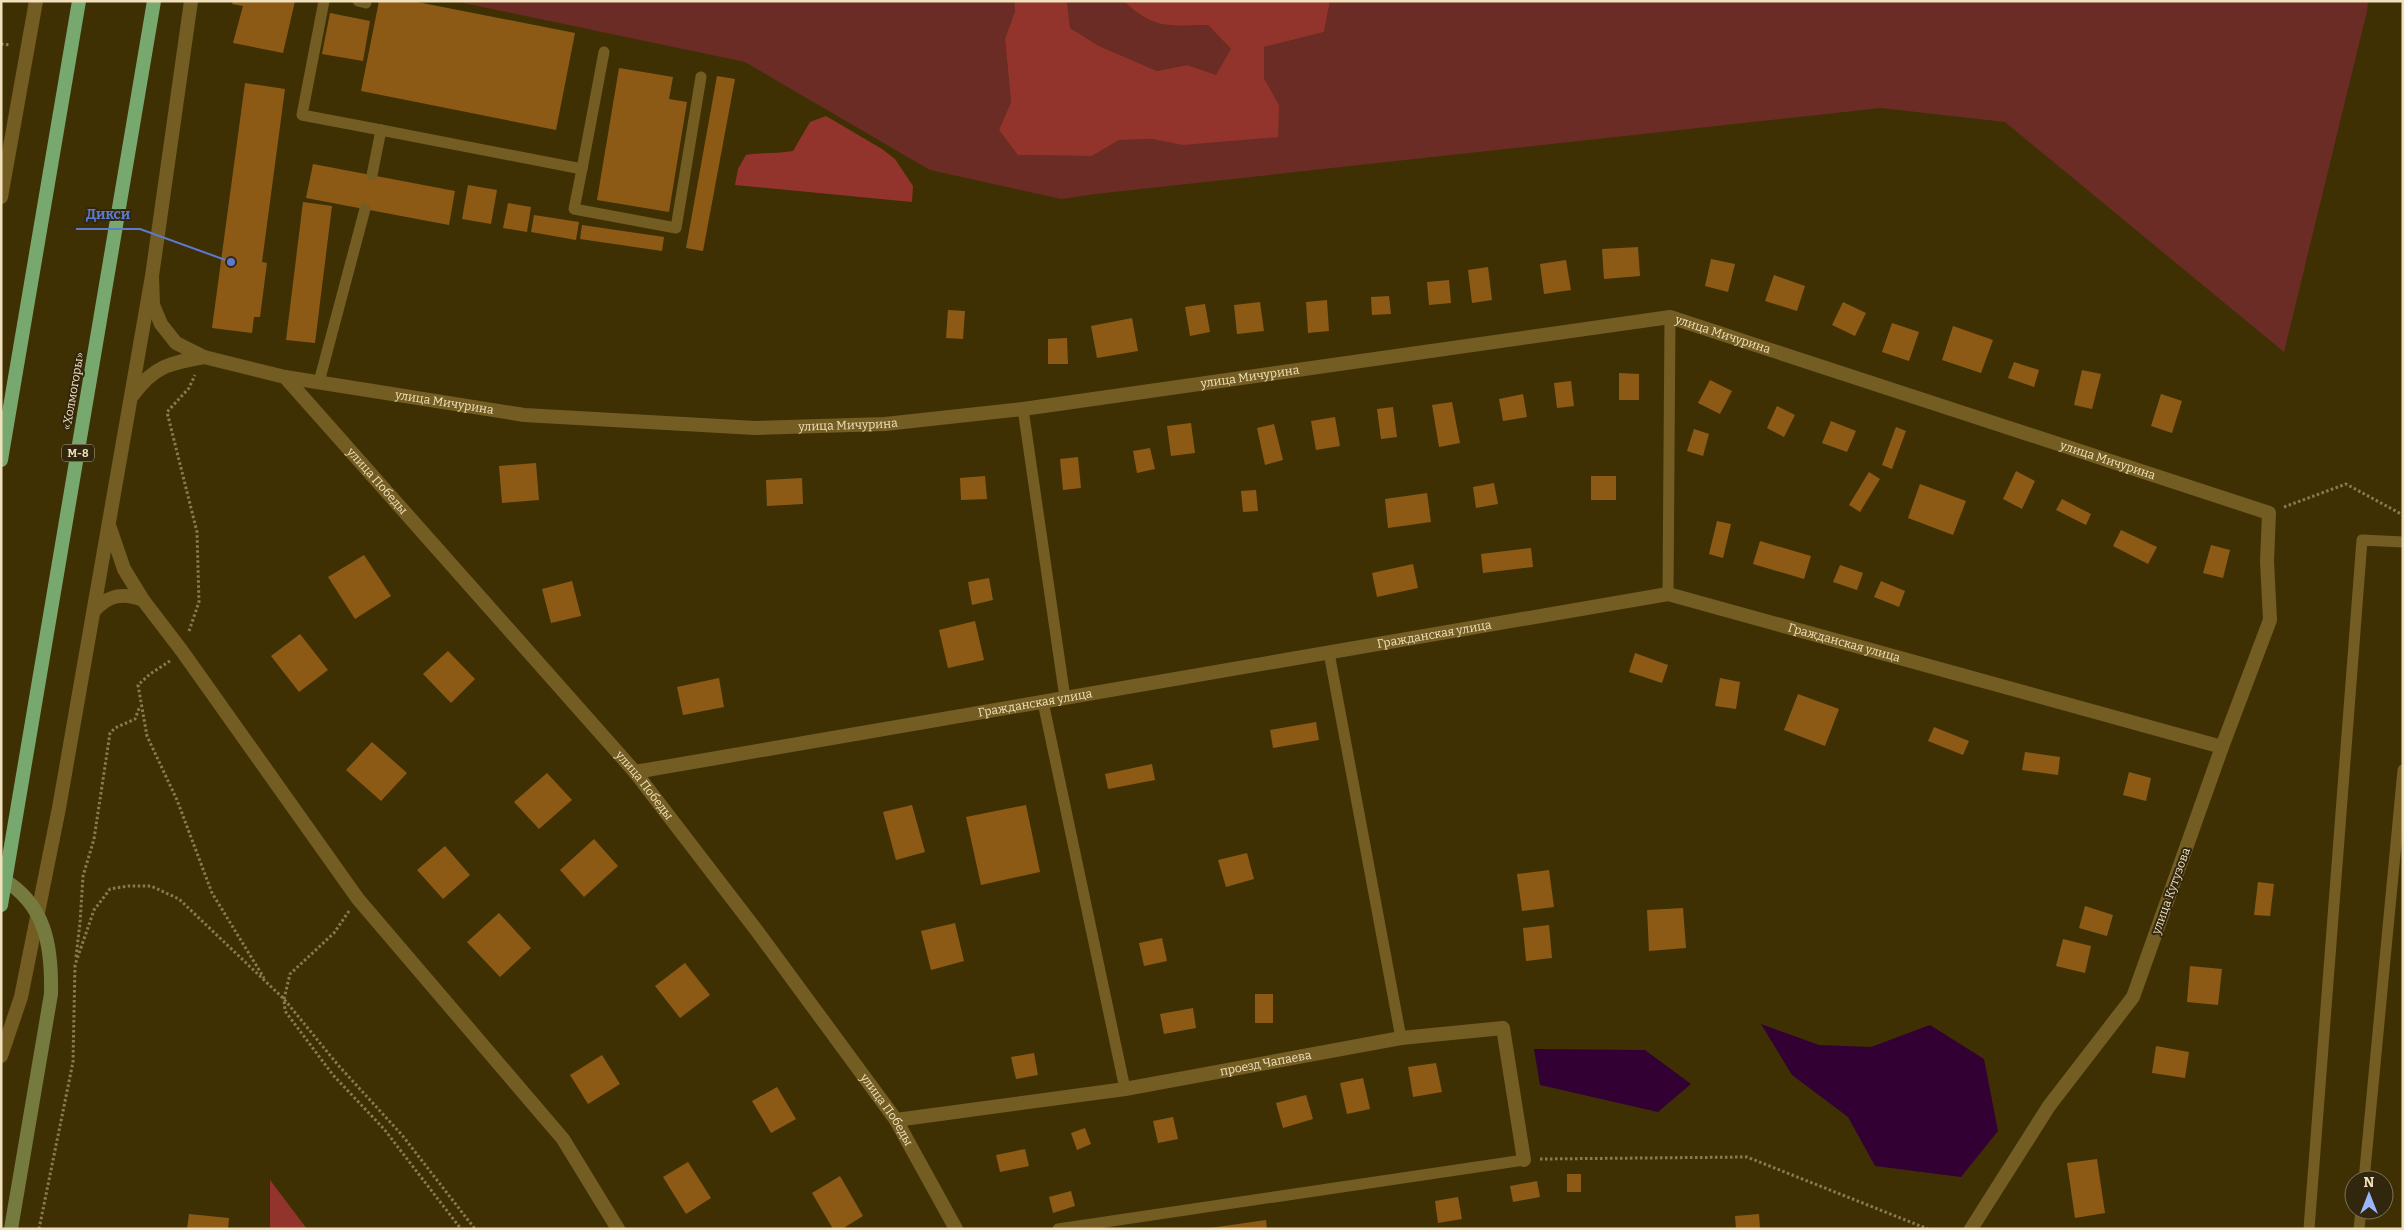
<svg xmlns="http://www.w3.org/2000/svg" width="2404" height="1230" font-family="Bitter,serif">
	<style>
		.green { fill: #6b2c25 }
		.forest { fill: #93342c }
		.water { fill: #320033 }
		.building { fill: #8d5a16 }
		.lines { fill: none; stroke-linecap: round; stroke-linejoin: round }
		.path { stroke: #897a51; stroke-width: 3; stroke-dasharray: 2.5 2.5; stroke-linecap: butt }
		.service { stroke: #745d22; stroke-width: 11 }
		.minor { stroke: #745d22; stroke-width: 14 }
		.secondary { stroke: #757a3f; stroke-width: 14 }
		.trunk { stroke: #77a96f; stroke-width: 14 }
		.labels { text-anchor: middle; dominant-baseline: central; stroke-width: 4; stroke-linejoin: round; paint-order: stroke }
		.shield { fill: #31270f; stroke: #b7aa89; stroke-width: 1 }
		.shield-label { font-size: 11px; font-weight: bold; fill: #f1e2bd }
		.street-label { font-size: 12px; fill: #f1e2bd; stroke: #31270f }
		.leader { fill: none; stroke: #5d7ad0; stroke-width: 2 }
		.callout-dot { fill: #5d7ad0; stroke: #31270f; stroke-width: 2 }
		.callout-label { font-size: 14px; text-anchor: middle; font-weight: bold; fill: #5d7ad0; stroke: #31270f; stroke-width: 4; stroke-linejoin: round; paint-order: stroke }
	</style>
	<rect width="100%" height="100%" fill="#3f3004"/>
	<g class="green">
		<path d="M 454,1 L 1014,1 L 1015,11 L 1005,39 L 1011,102 L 999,130 L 1019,155 L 1092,156 L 1119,140 L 1152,139 L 1182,145 L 1279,105 L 1264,78 L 1264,47 L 1324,32 L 1330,1 L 2368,1 L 2367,11 L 2284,352 L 2005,122 L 1881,108 L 1095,194 L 1061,199 L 930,170 L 745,62 Z"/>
		<path d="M 1067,1 L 1124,1 C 1152,29 1171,27 1208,25 L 1231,49 L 1216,76 L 1187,65 L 1157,71 L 1099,46 L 1070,28 Z"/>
	</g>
	<g class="forest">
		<path d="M 1014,1 L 1067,1 L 1070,28 L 1099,46 L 1157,71 L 1187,65 L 1216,75 L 1231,49 L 1208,25 C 1171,26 1153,30 1124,1 L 1330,1 L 1324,32 L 1264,47 L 1264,78 L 1279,105 L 1278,137 L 1182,145 L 1152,139 L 1119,140 L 1092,156 L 1018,155 L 999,130 L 1011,102 L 1005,39 L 1015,11 Z"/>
		<path d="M 826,116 L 882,149 L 895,159 L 913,186 L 912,202 L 735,185 L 738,169 L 746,155 C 762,152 777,154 793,151 L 810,122 Z"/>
		<path d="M 270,1180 L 307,1229 L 270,1229 Z"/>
	</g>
	<g class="water">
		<path d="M 1761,1024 L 1819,1045 L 1871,1047 L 1930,1025 L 1984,1059 L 1998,1131 L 1961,1177 L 1875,1166 L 1848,1117 L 1792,1075 Z"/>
		<path d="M 1534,1049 L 1645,1050 L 1691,1084 L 1658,1112 L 1540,1085 Z"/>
	</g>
	<g class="building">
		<path d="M 233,1 L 295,1 L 283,53 L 233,43 L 243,6 L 232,4 Z"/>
		<path d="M 379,1 L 412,1 L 575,33 L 556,130 L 361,91 Z"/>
		<path d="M 330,13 L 370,21 L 363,61 L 322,54 Z"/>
		<path d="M 619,68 L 673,77 L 669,99 L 687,102 L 669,212 L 597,200 Z"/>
		<path d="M 717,76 L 735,79 L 703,251 L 686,248 Z"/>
		<path d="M 245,83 L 285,89 L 262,262 L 267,263 L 260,317 L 254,317 L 252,333 L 212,328 Z"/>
		<path d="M 313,164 L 455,191 L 449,225 L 306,198 Z"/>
		<path d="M 468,185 L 497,190 L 491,224 L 462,219 Z"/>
		<path d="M 303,202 L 332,206 L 315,343 L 286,340 Z"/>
		<path d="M 508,203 L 531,207 L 527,232 L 503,228 Z"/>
		<path d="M 534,215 L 579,222 L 576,240 L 531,232 Z"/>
		<path d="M 582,225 L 664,237 L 662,251 L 580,239 Z"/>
		<path d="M 1638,247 L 1640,276 L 1604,279 L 1602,249 Z"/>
		<path d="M 1711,259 L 1735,264 L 1728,292 L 1705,286 Z"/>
		<path d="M 1566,260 L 1571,290 L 1544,294 L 1540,264 Z"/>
		<path d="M 1488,267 L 1492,300 L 1472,303 L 1468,270 Z"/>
		<path d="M 1774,275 L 1805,286 L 1797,311 L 1765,301 Z"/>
		<path d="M 1449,280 L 1451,303 L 1429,305 L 1427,282 Z"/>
		<path d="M 1389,296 L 1391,314 L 1372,315 L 1371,297 Z"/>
		<path d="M 1327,300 L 1329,331 L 1308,333 L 1306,302 Z"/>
		<path d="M 1260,302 L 1264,331 L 1237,334 L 1234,305 Z"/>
		<path d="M 1843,302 L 1866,313 L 1855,336 L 1832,325 Z"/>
		<path d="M 1205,304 L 1210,332 L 1190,336 L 1185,307 Z"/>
		<path d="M 948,310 L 965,311 L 963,339 L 946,338 Z"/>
		<path d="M 1132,318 L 1138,351 L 1097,358 L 1091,326 Z"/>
		<path d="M 1892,323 L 1919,332 L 1909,361 L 1882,352 Z"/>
		<path d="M 1953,326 L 1993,340 L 1981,373 L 1942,360 Z"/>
		<path d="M 1067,338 L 1068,364 L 1048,364 L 1048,339 Z"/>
		<path d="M 2014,362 L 2039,370 L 2034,387 L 2008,378 Z"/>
		<path d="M 2082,370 L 2101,374 L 2092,409 L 2074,405 Z"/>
		<path d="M 1619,373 L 1639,374 L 1639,400 L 1619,400 Z"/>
		<path d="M 1710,380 L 1732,391 L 1720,414 L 1698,403 Z"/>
		<path d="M 1571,381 L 1574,406 L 1557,408 L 1554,383 Z"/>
		<path d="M 1523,394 L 1527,417 L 1503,421 L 1499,399 Z"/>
		<path d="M 2161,394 L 2182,401 L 2172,433 L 2151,426 Z"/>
		<path d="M 1452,402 L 1460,443 L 1439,447 L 1432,405 Z"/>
		<path d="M 1777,406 L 1795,415 L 1784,437 L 1767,428 Z"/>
		<path d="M 1393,407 L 1397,437 L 1381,439 L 1377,409 Z"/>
		<path d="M 1335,417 L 1340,446 L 1316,450 L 1311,421 Z"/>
		<path d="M 1831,421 L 1856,431 L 1847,452 L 1822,443 Z"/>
		<path d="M 1191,423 L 1195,453 L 1171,456 L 1167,426 Z"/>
		<path d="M 1274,424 L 1283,460 L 1265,465 L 1257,428 Z"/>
		<path d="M 1896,427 L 1906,431 L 1892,469 L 1882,465 Z"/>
		<path d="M 1694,429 L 1709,434 L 1703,456 L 1687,451 Z"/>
		<path d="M 1150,448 L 1155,469 L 1137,473 L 1133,451 Z"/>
		<path d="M 1078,457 L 1081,488 L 1063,490 L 1060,459 Z"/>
		<path d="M 536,463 L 539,500 L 502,503 L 499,466 Z"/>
		<path d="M 2016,471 L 2035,481 L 2022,509 L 2003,499 Z"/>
		<path d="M 1869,472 L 1880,479 L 1860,512 L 1849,505 Z"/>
		<path d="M 985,476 L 987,499 L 961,500 L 960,478 Z"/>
		<rect x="1591" y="476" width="25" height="24"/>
		<path d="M 802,478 L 803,504 L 767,506 L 766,480 Z"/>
		<path d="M 1494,483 L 1498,504 L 1476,508 L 1473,487 Z"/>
		<path d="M 1920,484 L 1966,501 L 1953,535 L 1908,518 Z"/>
		<path d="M 1256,490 L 1258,511 L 1243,512 L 1241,491 Z"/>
		<path d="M 1427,493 L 1431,522 L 1388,528 L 1385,499 Z"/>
		<path d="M 2062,499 L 2091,514 L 2086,525 L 2056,510 Z"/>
		<path d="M 1717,521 L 1731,524 L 1723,558 L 1709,554 Z"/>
		<path d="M 2121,530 L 2157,547 L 2148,564 L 2113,546 Z"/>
		<path d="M 1760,541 L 1811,556 L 1804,579 L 1753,564 Z"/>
		<path d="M 2211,545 L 2230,550 L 2223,578 L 2203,573 Z"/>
		<path d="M 1531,548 L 1533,567 L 1483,573 L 1481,554 Z"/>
		<path d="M 364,555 L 391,596 L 355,619 L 328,577 Z"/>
		<path d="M 1413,564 L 1418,588 L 1377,597 L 1372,573 Z"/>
		<path d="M 1840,565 L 1863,573 L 1857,590 L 1833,582 Z"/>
		<path d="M 989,578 L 993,600 L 972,605 L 968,582 Z"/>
		<path d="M 572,581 L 581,616 L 551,623 L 542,589 Z"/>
		<path d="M 1881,581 L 1905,591 L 1899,607 L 1874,597 Z"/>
		<path d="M 975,621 L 984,660 L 948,668 L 939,630 Z"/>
		<path d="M 300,634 L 328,670 L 299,692 L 271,656 Z"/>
		<path d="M 448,651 L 475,679 L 451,703 L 423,674 Z"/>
		<path d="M 1635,653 L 1668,665 L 1662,683 L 1629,672 Z"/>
		<path d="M 719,678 L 724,707 L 683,715 L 677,687 Z"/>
		<path d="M 1720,678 L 1740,682 L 1736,709 L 1715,706 Z"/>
		<path d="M 1798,694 L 1839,709 L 1825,746 L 1784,730 Z"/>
		<path d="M 1316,722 L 1319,740 L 1273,748 L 1270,730 Z"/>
		<path d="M 1934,727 L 1969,741 L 1963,755 L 1928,741 Z"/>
		<path d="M 372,742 L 407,773 L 381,801 L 346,770 Z"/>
		<path d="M 2025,752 L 2060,757 L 2058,775 L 2022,770 Z"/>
		<path d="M 1152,764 L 1155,780 L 1108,789 L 1105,774 Z"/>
		<path d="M 2129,772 L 2151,778 L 2146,801 L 2123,795 Z"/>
		<path d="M 547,773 L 572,800 L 539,829 L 514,802 Z"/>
		<path d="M 912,805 L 925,852 L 896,860 L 883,812 Z"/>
		<path d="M 1026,805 L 1040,872 L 981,885 L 966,817 Z"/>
		<path d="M 594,839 L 618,866 L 584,897 L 560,870 Z"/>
		<path d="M 445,846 L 470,875 L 443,899 L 417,870 Z"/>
		<path d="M 1247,853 L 1254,879 L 1226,887 L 1218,860 Z"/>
		<path d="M 1549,870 L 1554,907 L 1522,911 L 1517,874 Z"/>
		<path d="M 2258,882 L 2274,884 L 2270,916 L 2254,915 Z"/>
		<path d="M 2085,906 L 2113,915 L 2107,936 L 2079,928 Z"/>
		<path d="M 1683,908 L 1686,948 L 1649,951 L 1647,910 Z"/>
		<path d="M 499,913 L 531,948 L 500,977 L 467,942 Z"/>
		<path d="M 955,923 L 964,961 L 931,970 L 921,931 Z"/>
		<path d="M 1549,925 L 1552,958 L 1526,961 L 1523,928 Z"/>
		<path d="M 1162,938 L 1167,961 L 1144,966 L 1139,943 Z"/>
		<path d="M 2063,939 L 2091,946 L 2085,973 L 2056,966 Z"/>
		<path d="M 685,963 L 710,995 L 680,1018 L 655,986 Z"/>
		<path d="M 2190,966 L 2222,969 L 2218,1005 L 2187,1002 Z"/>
		<rect x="1255" y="994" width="18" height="29"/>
		<path d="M 1193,1008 L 1196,1028 L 1164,1034 L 1160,1014 Z"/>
		<path d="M 2156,1046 L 2189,1052 L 2185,1078 L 2152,1073 Z"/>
		<path d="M 1034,1053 L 1038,1075 L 1016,1079 L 1011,1057 Z"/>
		<path d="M 602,1055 L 620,1084 L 588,1104 L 570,1075 Z"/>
		<path d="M 1436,1063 L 1442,1092 L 1413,1097 L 1408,1067 Z"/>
		<path d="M 1363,1078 L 1370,1109 L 1347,1114 L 1340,1083 Z"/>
		<path d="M 777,1087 L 796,1119 L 771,1133 L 752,1101 Z"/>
		<path d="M 1306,1095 L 1313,1119 L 1283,1128 L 1276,1103 Z"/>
		<path d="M 1173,1117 L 1178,1139 L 1158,1143 L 1153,1121 Z"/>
		<path d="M 1085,1128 L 1091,1144 L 1077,1150 L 1071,1133 Z"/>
		<path d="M 1025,1149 L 1029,1166 L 1000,1172 L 996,1155 Z"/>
		<path d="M 2097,1159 L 2105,1213 L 2075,1218 L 2067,1163 Z"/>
		<path d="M 688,1162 L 711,1198 L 686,1214 L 663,1177 Z"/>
		<rect x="1567" y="1174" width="14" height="18"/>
		<path d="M 840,1176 L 863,1216 L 842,1229 L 833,1229 L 812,1193 Z"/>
		<path d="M 1537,1181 L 1540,1197 L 1513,1202 L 1510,1186 Z"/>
		<path d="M 1071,1191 L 1075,1206 L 1053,1213 L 1049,1197 Z"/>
		<path d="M 1458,1197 L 1462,1219 L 1438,1223 L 1435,1201 Z"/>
		<path d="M 189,1214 L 229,1218 L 228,1229 L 187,1229 Z"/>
		<path d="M 1759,1214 L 1760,1229 L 1736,1229 L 1735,1216 Z"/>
		<path d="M 1266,1220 L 1267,1229 L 1210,1229 L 1210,1228 Z"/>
	</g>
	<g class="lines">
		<g class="path">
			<path d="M 1,44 L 10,45"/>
			<path d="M 2284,507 L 2346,484 L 2403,515"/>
			<path d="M 189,631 L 199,602 L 197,532 L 167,412 L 189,388 L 195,375"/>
			<path d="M 170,661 L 150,674 L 138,685 L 147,736 L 177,800 L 212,893 L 264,978"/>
			<path d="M 349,911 L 334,933 L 290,974 L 284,999 L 285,1011 L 333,1075 L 384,1129 L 461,1229"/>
			<path d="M 76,957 L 80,923 L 83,876 L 94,839 L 110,733 L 115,728 L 135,719 L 140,706"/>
			<path d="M 1540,1159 L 1747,1157 L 1928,1229"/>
			<path d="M 39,1229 L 73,1062 L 75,965 L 94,910 L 110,889 L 128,886 L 151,886 L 179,899 L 284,999 L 338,1065 L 402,1135 L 475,1229"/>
		</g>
		<g class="service">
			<path d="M 324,1 L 302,115 L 381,130"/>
			<path d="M 358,1 L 366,3"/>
			<path d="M 582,169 L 574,209 L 676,228 L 701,77"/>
			<path d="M 372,175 L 381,130 L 582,169 L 604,52"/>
			<path d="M 319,382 L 365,209"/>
			<path d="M 1023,409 L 1065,698"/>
			<path d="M 1668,594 L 1670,317"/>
			<path d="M 1329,653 L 1401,1038"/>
			<path d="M 1043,702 L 1125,1089"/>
			<path d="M 2364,1180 L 2403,770"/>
			<path d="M 1058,1229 L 1524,1160"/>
			<path d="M 2309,1229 L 2362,540 L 2403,542"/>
			<path d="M 2359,1229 L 2361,1210"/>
		</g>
		<g class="minor">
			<path d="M 1,197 L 36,1"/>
			<path id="s1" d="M 152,276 L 153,305 L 161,324 L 176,343 L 204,357 L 285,377 L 524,415 L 755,428 L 885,424 L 1023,409 L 1670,317 L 2269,513 L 2267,561 L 2270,620 L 2222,747 L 2133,997 L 2049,1106 L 1971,1229"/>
			<path id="s2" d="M 285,377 L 635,772 L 757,931 L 896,1120 L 956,1229"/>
			<path d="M 133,395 C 154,366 170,363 204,357"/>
			<path d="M 110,528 L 124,569 L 143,600 L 182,651 L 358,899 L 563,1139 L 618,1229"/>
			<path d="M 94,611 C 108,595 123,592 143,600"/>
			<path id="s3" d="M 635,772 L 1668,594 L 2222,747"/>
			<path d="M 1,1056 L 21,997 L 59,808 L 152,276 L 191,1"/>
			<path id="s4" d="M 896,1120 L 1125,1089 L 1401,1038 L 1503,1028 L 1524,1160"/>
		</g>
		<path class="secondary" d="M 1,878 C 46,904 52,946 51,994 L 11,1229"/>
		<g class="trunk">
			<path d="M 1,460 L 79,1"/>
			<path d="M 1,905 L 154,1"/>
		</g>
	</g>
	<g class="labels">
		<rect class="shield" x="62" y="444.5" width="32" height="17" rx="4"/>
		<g class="shield-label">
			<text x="78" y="453">М-8</text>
		</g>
		<g class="street-label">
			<text stroke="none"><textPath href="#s1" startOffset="1640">улица Мичурина</textPath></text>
			<text stroke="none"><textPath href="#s1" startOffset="1160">улица Мичурина</textPath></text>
			<text transform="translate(73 391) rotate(-80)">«Холмогоры»</text>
			<text stroke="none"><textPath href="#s1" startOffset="350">улица Мичурина</textPath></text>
			<text stroke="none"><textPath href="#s1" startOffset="755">улица Мичурина</textPath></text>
			<text stroke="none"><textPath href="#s1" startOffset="2045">улица Мичурина</textPath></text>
			<text stroke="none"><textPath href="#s2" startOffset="139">улица Победы</textPath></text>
			<text stroke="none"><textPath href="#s3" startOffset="811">Гражданская улица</textPath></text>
			<text stroke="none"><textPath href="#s3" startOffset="1231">Гражданская улица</textPath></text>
			<text stroke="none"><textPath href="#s3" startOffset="406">Гражданская улица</textPath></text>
			<text stroke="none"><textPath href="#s2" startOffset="544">улица Победы</textPath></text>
			<text transform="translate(2171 891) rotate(-70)">улица Кутузова</text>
			<text stroke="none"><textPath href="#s4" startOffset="374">проезд Чапаева</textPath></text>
			<text stroke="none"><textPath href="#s2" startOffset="949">улица Победы</textPath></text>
		</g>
	</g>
	<path class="leader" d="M231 262L140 229H76"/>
	<circle class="callout-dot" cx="231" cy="262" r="5"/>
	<g class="callout-label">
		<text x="108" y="219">Дикси</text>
	</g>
	<rect width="2404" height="1230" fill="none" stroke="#f1e2bd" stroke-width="5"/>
	<g transform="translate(2369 1195)"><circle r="24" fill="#31270f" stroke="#7e7255"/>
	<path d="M0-4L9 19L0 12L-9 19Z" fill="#9ab5fd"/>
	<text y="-8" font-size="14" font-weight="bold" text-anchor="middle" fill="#f1e2bd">N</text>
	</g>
</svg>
